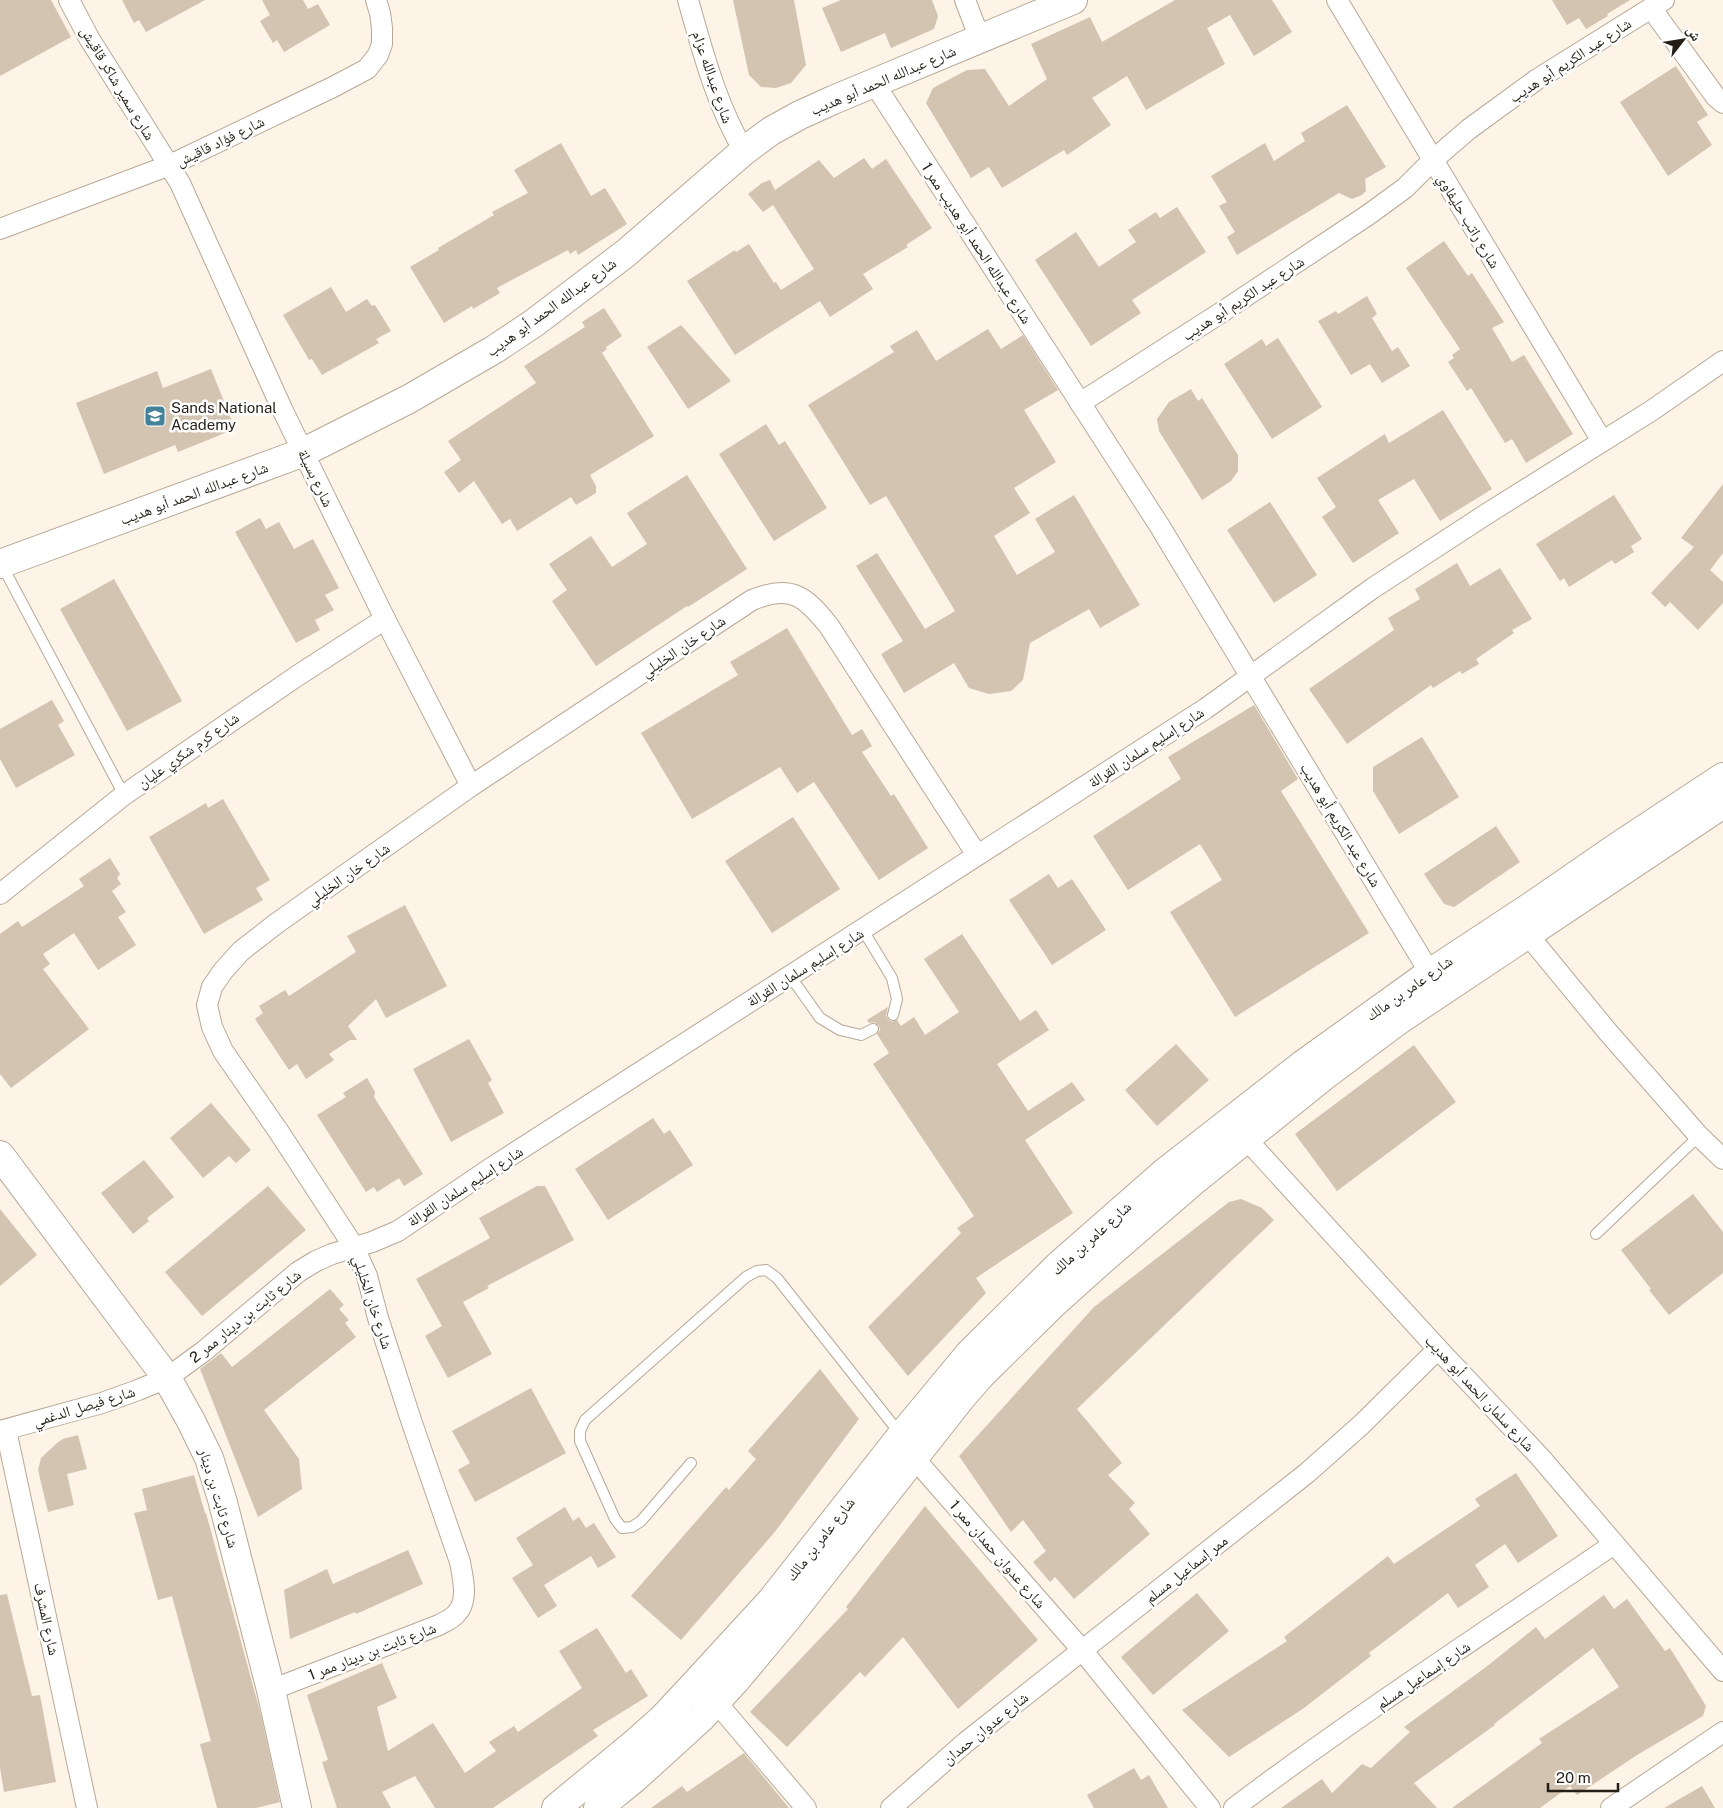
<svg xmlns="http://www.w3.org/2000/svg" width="1723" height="1808" font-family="'Public Sans','Noto Naskh Arabic',sans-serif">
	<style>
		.building { fill: #d3c4b1 }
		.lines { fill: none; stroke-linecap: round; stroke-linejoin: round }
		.lane-casing { stroke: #b7a895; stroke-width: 12 }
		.street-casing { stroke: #b7a895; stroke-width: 22 }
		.secondary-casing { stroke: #b7a895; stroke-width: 30 }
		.lane { stroke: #fff; stroke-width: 10 }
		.street { stroke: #fff; stroke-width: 20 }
		.secondary { stroke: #fff; stroke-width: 28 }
		.labels { text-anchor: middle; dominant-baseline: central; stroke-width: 5; stroke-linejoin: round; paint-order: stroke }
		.street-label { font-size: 15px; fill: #241f17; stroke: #fff }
		.poi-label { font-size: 15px; fill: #241f17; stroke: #fff; text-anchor: start }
	</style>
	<rect width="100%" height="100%" fill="#fdf3e7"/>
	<g class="building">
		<path d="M 0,0 L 51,0 L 71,37 L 0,76 Z"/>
		<path d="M 122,0 L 205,0 L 146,32 L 139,20 L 134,23 Z"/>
		<path d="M 262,0 L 303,0 L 308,9 L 318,4 L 330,25 L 284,52 L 277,40 L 273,43 L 260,21 L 270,15 Z"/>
		<path d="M 733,0 L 794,0 L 806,65 L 791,83 L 776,88 L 761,87 L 749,75 Z"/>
		<path d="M 841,0 L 932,0 L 938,16 L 934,29 L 891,48 L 885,33 L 841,52 L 822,8 Z"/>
		<path d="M 1175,0 L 1272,0 L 1292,32 L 1254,56 L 1230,15 L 1207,28 L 1225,64 L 1146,110 L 1127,76 L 1092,98 L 1111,125 L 1067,155 L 1064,150 L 1002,188 L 989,167 L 971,178 L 926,103 L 933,88 L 967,70 L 985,69 L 1009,106 L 1047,79 L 1031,44 L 1090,17 L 1102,42 Z"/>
		<path d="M 1552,0 L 1630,0 L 1607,14 L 1608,16 L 1586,29 L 1579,18 L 1567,25 Z"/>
		<path d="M 1676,66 L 1708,115 L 1697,122 L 1712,145 L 1668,176 L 1620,102 Z"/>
		<path d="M 1347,105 L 1386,167 L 1365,179 L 1366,191 L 1362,195 L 1352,199 L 1339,193 L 1237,255 L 1227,237 L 1235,232 L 1219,206 L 1227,202 L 1211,176 L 1265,143 L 1274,161 L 1305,141 L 1301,133 Z"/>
		<path d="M 561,143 L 591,196 L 605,188 L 627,224 L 578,255 L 576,250 L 570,254 L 568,250 L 497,288 L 500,293 L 473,309 L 472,306 L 444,323 L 410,267 L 439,250 L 438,248 L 494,215 L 492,212 L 528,193 L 514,170 Z"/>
		<path d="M 864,158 L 872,169 L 886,159 L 932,228 L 906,245 L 908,247 L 863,274 L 873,289 L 830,317 L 820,301 L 735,355 L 687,281 L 735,250 L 736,252 L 749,244 L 774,283 L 776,282 L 781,290 L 814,269 L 773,205 L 763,212 L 748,194 L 762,183 L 770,180 L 775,190 L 819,160 L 834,178 Z"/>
		<path d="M 1177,207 L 1206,252 L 1132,300 L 1141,313 L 1091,346 L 1035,260 L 1076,232 L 1099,267 L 1136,242 L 1128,230 L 1156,212 L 1160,218 Z"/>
		<path d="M 1444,241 L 1468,276 L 1472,273 L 1504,322 L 1492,328 L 1512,362 L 1524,355 L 1573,434 L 1526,463 L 1512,439 L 1505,443 L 1471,388 L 1467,391 L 1448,362 L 1454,358 L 1452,355 L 1460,349 L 1406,268 Z"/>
		<path d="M 331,287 L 346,312 L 367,299 L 372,306 L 375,305 L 391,331 L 376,339 L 379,343 L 322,375 L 312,359 L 309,360 L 283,315 Z"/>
		<path d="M 1367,296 L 1377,314 L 1372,318 L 1392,351 L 1398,347 L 1410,366 L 1382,383 L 1370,364 L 1351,375 L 1318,321 L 1336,311 L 1338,314 Z"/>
		<path d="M 604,308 L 622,336 L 606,347 L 607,349 L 602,353 L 654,436 L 590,475 L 596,486 L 596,493 L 576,505 L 571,497 L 517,531 L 510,519 L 502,524 L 474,481 L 459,493 L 444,472 L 461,460 L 448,441 L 536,383 L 524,366 L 585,327 L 582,322 Z"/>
		<path d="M 681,325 L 731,381 L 688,409 L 647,347 Z"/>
		<path d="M 988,329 L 1001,349 L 1023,335 L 1058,390 L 1024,410 L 1056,462 L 1014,488 L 1030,513 L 994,536 L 1017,575 L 1055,552 L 1035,519 L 1074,495 L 1140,605 L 1100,628 L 1089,609 L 1030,643 L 1023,680 L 1011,691 L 989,694 L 969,688 L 954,663 L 904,693 L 881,654 L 903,641 L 856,566 L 877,553 L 925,629 L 955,611 L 886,496 L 870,505 L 808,405 L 894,352 L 890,346 L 917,330 L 936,361 Z"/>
		<path d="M 1278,338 L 1322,407 L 1272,439 L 1224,364 L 1262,339 L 1266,346 Z"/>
		<path d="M 211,369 L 235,429 L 178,452 L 175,445 L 104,474 L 76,403 L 157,371 L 163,388 Z"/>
		<path d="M 1191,389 L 1198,401 L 1202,398 L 1238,455 L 1238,471 L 1231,481 L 1202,500 L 1159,431 L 1157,419 L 1169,402 Z"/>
		<path d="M 1443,410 L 1492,489 L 1440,521 L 1414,479 L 1378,500 L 1399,533 L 1353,563 L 1322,517 L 1336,507 L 1317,478 L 1385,434 L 1389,443 Z"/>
		<path d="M 766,424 L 779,445 L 785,441 L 827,508 L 774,541 L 719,454 Z"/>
		<path d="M 687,475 L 747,569 L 688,607 L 687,606 L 596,666 L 552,601 L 567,590 L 549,564 L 591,536 L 612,567 L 647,544 L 627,513 Z"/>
		<path d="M 1723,484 L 1723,553 L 1710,570 L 1723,582 L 1723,603 L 1698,630 L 1670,602 L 1665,607 L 1651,593 L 1694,547 L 1681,538 Z"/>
		<path d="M 1614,495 L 1642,539 L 1631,546 L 1634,552 L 1615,564 L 1612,560 L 1569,587 L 1564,578 L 1560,581 L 1536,544 Z"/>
		<path d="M 1270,502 L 1317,575 L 1274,603 L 1227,530 Z"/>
		<path d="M 260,518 L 266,529 L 279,522 L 294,549 L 313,539 L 339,588 L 325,595 L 334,610 L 315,620 L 320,630 L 296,643 L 235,532 Z"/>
		<path d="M 1457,563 L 1470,586 L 1500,568 L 1532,619 L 1512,630 L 1514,633 L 1476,659 L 1479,664 L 1462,674 L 1460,671 L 1433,688 L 1431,685 L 1347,744 L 1309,689 L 1394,630 L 1388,618 L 1420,599 L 1415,589 Z"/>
		<path d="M 114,579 L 182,701 L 127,731 L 60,609 Z"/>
		<path d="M 787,628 L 852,735 L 862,729 L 872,746 L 862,752 L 891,796 L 894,794 L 928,848 L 879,880 L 814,782 L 797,793 L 780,767 L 692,819 L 641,733 L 738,675 L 730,662 Z"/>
		<path d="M 52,700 L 64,721 L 58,725 L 75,755 L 16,788 L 0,759 L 0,729 Z"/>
		<path d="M 1254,705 L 1298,779 L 1281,791 L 1369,933 L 1235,1017 L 1170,912 L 1222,880 L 1200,844 L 1128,890 L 1093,836 L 1181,779 L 1168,757 Z"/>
		<path d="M 1422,737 L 1459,797 L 1399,834 L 1373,791 L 1373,767 Z"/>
		<path d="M 223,799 L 270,880 L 256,888 L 263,900 L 204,934 L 149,837 L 206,803 L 208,808 Z"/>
		<path d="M 793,817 L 840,889 L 772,933 L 725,861 Z"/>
		<path d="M 1496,826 L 1520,862 L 1454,907 L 1444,904 L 1424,874 Z"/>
		<path d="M 110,858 L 120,874 L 117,878 L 121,884 L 112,891 L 126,912 L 118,917 L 136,945 L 98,970 L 74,933 L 43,954 L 50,964 L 43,969 L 89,1029 L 11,1088 L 0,1074 L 0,934 L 18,921 L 22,927 L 84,886 L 79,879 Z"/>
		<path d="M 1049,874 L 1058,888 L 1072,879 L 1106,930 L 1052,965 L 1009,900 Z"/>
		<path d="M 405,905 L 447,986 L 386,1018 L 376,999 L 348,1026 L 357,1040 L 350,1040 L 329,1054 L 334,1060 L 306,1079 L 297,1064 L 289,1070 L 255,1019 L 263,1013 L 259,1006 L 285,990 L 289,996 L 356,952 L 347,936 Z"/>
		<path d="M 962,934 L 1020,1021 L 1036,1010 L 1049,1030 L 997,1064 L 1028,1111 L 1072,1082 L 1085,1100 L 1025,1140 L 1073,1213 L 976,1278 L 986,1293 L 908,1376 L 868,1327 L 961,1233 L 957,1228 L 974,1216 L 873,1064 L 889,1053 L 877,1034 L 880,1030 L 879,1026 L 874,1022 L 869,1023 L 867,1020 L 888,1007 L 886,1016 L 889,1020 L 892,1022 L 897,1020 L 901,1026 L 914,1017 L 925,1035 L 959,1012 L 924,959 Z"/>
		<path d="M 469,1039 L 492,1080 L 488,1083 L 504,1113 L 451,1142 L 413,1069 Z"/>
		<path d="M 1176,1044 L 1209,1080 L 1157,1126 L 1125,1090 Z"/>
		<path d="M 1414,1045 L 1456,1102 L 1337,1191 L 1295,1134 Z"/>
		<path d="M 367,1078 L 375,1092 L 374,1097 L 423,1174 L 404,1186 L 399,1178 L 377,1192 L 374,1187 L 366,1192 L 317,1115 L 346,1097 L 343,1093 Z"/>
		<path d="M 211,1103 L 251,1150 L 236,1163 L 229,1156 L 203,1178 L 170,1138 Z"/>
		<path d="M 653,1118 L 664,1134 L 670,1130 L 693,1165 L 608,1220 L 575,1169 Z"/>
		<path d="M 144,1160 L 174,1197 L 147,1218 L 149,1221 L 133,1234 L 101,1193 Z"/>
		<path d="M 268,1186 L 306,1230 L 202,1316 L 165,1272 Z"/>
		<path d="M 537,1186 L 545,1186 L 574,1240 L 487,1286 L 489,1288 L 463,1302 L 492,1354 L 448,1378 L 425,1336 L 442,1326 L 416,1279 L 490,1238 L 479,1218 Z"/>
		<path d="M 1693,1194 L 1723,1232 L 1723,1273 L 1669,1315 L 1649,1290 L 1651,1289 L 1621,1250 Z"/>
		<path d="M 1241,1199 L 1262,1208 L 1274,1220 L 1077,1409 L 1122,1463 L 1108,1475 L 1135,1503 L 1129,1509 L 1150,1534 L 1074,1599 L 1055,1577 L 1050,1582 L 1033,1562 L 1046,1551 L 1023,1520 L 1011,1532 L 959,1456 L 1094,1307 L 1229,1202 Z"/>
		<path d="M 0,1209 L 37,1255 L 0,1286 Z"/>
		<path d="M 330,1289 L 344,1305 L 339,1309 L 349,1320 L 345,1323 L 356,1337 L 264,1410 L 299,1459 L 302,1489 L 258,1517 L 200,1369 L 221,1353 L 232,1367 Z"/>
		<path d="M 820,1369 L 859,1419 L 774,1533 L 681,1640 L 631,1596 L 726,1487 L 729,1490 L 756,1459 L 748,1451 Z"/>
		<path d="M 531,1388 L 566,1453 L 475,1502 L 458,1470 L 470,1463 L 452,1431 Z"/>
		<path d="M 78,1435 L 87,1469 L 67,1474 L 74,1505 L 48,1512 L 38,1470 L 41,1458 L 57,1443 L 63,1439 Z"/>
		<path d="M 1516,1473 L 1558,1536 L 1518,1563 L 1505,1544 L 1475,1565 L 1489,1587 L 1458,1608 L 1448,1593 L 1369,1653 L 1371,1656 L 1304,1708 L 1229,1757 L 1182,1710 L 1287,1641 L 1284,1637 L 1388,1556 L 1394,1564 L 1480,1506 L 1475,1499 Z"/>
		<path d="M 194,1475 L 205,1513 L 206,1513 L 261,1715 L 280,1802 L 256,1808 L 217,1808 L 200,1744 L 211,1741 L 172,1596 L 158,1600 L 134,1513 L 147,1510 L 142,1489 Z"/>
		<path d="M 925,1506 L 1038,1640 L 958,1709 L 903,1637 L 865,1677 L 860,1672 L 787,1747 L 750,1712 L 848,1609 L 846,1607 Z"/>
		<path d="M 565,1507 L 573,1521 L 579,1517 L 586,1528 L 594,1523 L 616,1557 L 598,1568 L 591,1556 L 544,1585 L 557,1606 L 538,1618 L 512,1578 L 533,1565 L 516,1538 Z"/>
		<path d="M 408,1550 L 423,1584 L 356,1614 L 355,1612 L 290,1639 L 284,1590 L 327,1569 L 333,1584 Z"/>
		<path d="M 1197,1593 L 1229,1631 L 1153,1695 L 1121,1657 Z"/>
		<path d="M 7,1594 L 32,1696 L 40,1695 L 56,1782 L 4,1792 L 0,1768 L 0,1595 Z"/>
		<path d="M 1604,1595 L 1614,1609 L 1627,1599 L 1665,1651 L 1670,1648 L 1706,1706 L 1703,1716 L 1637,1755 L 1577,1795 L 1570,1786 L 1540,1808 L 1452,1808 L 1542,1743 L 1539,1739 L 1619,1687 L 1593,1648 L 1494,1724 L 1495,1725 L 1414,1783 L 1437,1808 L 1281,1808 L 1322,1779 L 1332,1793 L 1362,1764 L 1371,1768 L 1410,1732 L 1404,1727 L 1486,1667 L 1536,1627 L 1545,1639 Z"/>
		<path d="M 597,1628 L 626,1673 L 631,1669 L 648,1696 L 593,1730 L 598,1736 L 493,1808 L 435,1808 L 415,1776 L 382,1792 L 391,1808 L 337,1808 L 322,1762 L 328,1760 L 307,1695 L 382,1663 L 397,1698 L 377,1707 L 388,1751 L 433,1723 L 465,1773 L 496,1751 L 489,1742 L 514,1726 L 518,1732 L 582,1688 L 559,1651 Z"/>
		<path d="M 744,1753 L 789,1808 L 651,1808 L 682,1786 L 687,1792 Z"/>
		<path d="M 1134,1768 L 1141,1780 L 1149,1775 L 1168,1808 L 1094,1808 L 1087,1795 Z"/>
		<path d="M 1702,1786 L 1715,1808 L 1664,1808 Z"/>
	</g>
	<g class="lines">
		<g class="lane-casing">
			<g id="lane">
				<path d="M 2,565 L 124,795"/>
				<path d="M 863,930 L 892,978 L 897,999 L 893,1015"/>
				<path d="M 790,976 L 820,1018 L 840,1030 L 861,1035 L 873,1029"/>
				<path d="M 1596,1234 L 1699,1136"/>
				<path d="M 691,1463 L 641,1521 L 632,1527 L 622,1528 L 615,1519 L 580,1441 L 580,1431 L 585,1420 L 746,1277 L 757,1271 L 766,1270 L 777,1278 L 901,1435"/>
			</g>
		</g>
		<g class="street-casing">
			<g id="street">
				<path d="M 69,0 L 89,38 L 180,183 L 283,411 L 385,619 L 471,786"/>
				<path d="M 688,0 C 703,52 716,104 744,151"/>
				<path d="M 965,0 L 980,39"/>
				<path d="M 1337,0 L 1602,441"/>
				<path d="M 1651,8 L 1716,97 L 1723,103"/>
				<path d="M 874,83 L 1159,525 L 1430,973"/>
				<path d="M 0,229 L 170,165 L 333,87 L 367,69 L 378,55 L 382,44 L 382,28 L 380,13 L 376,0"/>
				<path d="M 1080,403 L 1222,312 L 1368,215 L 1405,188 L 1433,160 L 1469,129 L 1536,80 L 1664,0"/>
				<path d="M 0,894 L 124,795 L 297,676 L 385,619"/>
				<path d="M 1528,935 L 1607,1031 L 1699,1136 L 1723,1159"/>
				<path d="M 1237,1129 L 1438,1349 L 1540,1457 L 1723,1671"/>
				<path d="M 6,1430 L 87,1808"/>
				<path d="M 0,1431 L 102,1403 L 138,1390 L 167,1378 L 204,1351 L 298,1272 L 316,1261 L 332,1254 L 372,1242 L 398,1231 L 488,1170 L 1205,709 L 1373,588 L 1485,515 L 1651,411 L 1723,361"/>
				<path d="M 914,1458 L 1082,1650 L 1210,1808"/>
				<path d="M 271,1690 L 439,1625 C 444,1622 452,1619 456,1614 C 469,1601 463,1579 460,1562 L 411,1420 L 378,1318 L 367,1276 L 354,1247 L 279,1132 L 223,1051 L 212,1027 L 207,1005 L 212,987 L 223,971 L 241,951 L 277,923 L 471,786 L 752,600 C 791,584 805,596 829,626 L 977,855"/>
				<path d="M 716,1702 L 806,1808"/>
				<path d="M 891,1808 L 966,1742 L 1307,1473 L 1361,1425 L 1438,1349"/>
				<path d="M 1234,1808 C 1357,1715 1487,1631 1614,1544"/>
				<path d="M 1611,1808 L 1723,1732"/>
			</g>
		</g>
		<g class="secondary-casing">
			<g id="secondary">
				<path d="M 0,564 L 304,452 L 409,399 L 495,349 L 534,323 L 626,253 L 744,151 L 771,131 L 800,115 L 833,100 L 1073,0"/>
				<path d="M 0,1155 L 167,1378 L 191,1421 L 209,1458 L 222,1499 L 271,1690 L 297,1808"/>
				<path d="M 556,1808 L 635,1743 L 662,1719 L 691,1688 L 771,1601 L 901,1436 L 969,1354 L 1060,1264 L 1165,1172 L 1302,1065 L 1430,973 L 1536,903 L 1614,849 L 1723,777"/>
				<path d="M 598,1808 L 635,1778 L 701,1718 L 736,1680 L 787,1619 L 961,1398 L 981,1375 L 1053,1304 L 1102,1260 L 1196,1179 L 1324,1076 L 1399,1020 L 1723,804"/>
			</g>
		</g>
		<use href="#lane" class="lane"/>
		<use href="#street" class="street"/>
		<use href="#secondary" class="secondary"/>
	</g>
	<defs>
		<g id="school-square" transform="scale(1.125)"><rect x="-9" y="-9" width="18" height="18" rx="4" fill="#448298" stroke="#fff"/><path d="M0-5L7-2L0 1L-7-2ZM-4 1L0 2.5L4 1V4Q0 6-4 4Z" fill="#fff"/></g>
	</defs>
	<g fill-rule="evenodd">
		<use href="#school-square" x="155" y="416"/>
	</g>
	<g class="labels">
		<g class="street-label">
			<text transform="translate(1570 60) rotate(-33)">شارع عبد الكريم أبو هديب</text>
			<text transform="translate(713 77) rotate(71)">شارع عبدالله عزام</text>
			<text transform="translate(883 80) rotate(-23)">شارع عبدالله الحمد أبو هديب</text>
			<text transform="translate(118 83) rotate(59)">شارع سمير شاكر قاقيش</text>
			<text transform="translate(220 141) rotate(-26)">شارع فؤاد قاقيش</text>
			<text transform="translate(1469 221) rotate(59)">شارع راتب حليفاوي</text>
			<text transform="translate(977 243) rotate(57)">شارع عبدالله الحمد أبو هديب ممر 1</text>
			<text transform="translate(1243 298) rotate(-33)">شارع عبد الكريم أبو هديب</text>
			<text transform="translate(551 307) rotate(-36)">شارع عبدالله الحمد أبو هديب</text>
			<text transform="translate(316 478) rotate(64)">شارع بسيلة</text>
			<text transform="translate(194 493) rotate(-20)">شارع عبدالله الحمد أبو هديب</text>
			<text transform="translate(683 646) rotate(-34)">شارع خان الخليلي</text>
			<text transform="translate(1146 747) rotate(-33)">شارع إسليم سلمان القرالة</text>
			<text transform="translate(188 750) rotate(-35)">شارع كرم شكري عليان</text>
			<text transform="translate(1341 825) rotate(59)">شارع عبد الكريم أبو هديب</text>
			<text transform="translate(348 874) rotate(-35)">شارع خان الخليلي</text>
			<text transform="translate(805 967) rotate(-32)">شارع إسليم سلمان القرالة</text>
			<text transform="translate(1409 988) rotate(-35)">شارع عامر بن مالك</text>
			<text transform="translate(465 1186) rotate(-33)">شارع إسليم سلمان القرالة</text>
			<text transform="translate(1091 1238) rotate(-42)">شارع عامر بن مالك</text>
			<text transform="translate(373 1302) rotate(72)">شارع خان الخليلي</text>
			<text transform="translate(245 1316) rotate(-39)">شارع ثابت بن دينار ممر 2</text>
			<text transform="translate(1480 1393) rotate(47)">شارع سلمان الحمد أبو هديب</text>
			<text transform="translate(84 1406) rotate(-17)">شارع فيصل الدغمي</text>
			<text transform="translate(219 1498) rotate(73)">شارع ثابت بن دينار</text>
			<text transform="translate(820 1539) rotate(-52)">شارع عامر بن مالك</text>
			<text transform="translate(998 1554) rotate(49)">شارع عدوان حمدان ممر 1</text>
			<text transform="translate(1186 1569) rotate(-38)">ممر إسماعيل مسلم</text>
			<text transform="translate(47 1619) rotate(78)">شارع المشرف</text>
			<text transform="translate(372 1651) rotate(-21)">شارع ثابت بن دينار ممر 1</text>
			<text transform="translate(1423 1675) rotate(-34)">شارع إسماعيل مسلم</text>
			<text transform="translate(985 1728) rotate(-39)">شارع عدوان حمدان</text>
		</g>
		<g class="poi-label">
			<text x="171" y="407">Sands National<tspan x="171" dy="17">Academy</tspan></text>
		</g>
	</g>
	<g transform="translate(1683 40) rotate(59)" stroke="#ffffff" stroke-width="4" paint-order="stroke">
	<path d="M0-4L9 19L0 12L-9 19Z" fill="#241f17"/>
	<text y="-8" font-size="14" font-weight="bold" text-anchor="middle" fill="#241f17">ش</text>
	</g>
	<path d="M1548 1783v8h70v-8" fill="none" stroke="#241f17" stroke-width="2.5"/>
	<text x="1556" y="1783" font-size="15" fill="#241f17" stroke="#ffffff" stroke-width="4" paint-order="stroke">20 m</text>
</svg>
